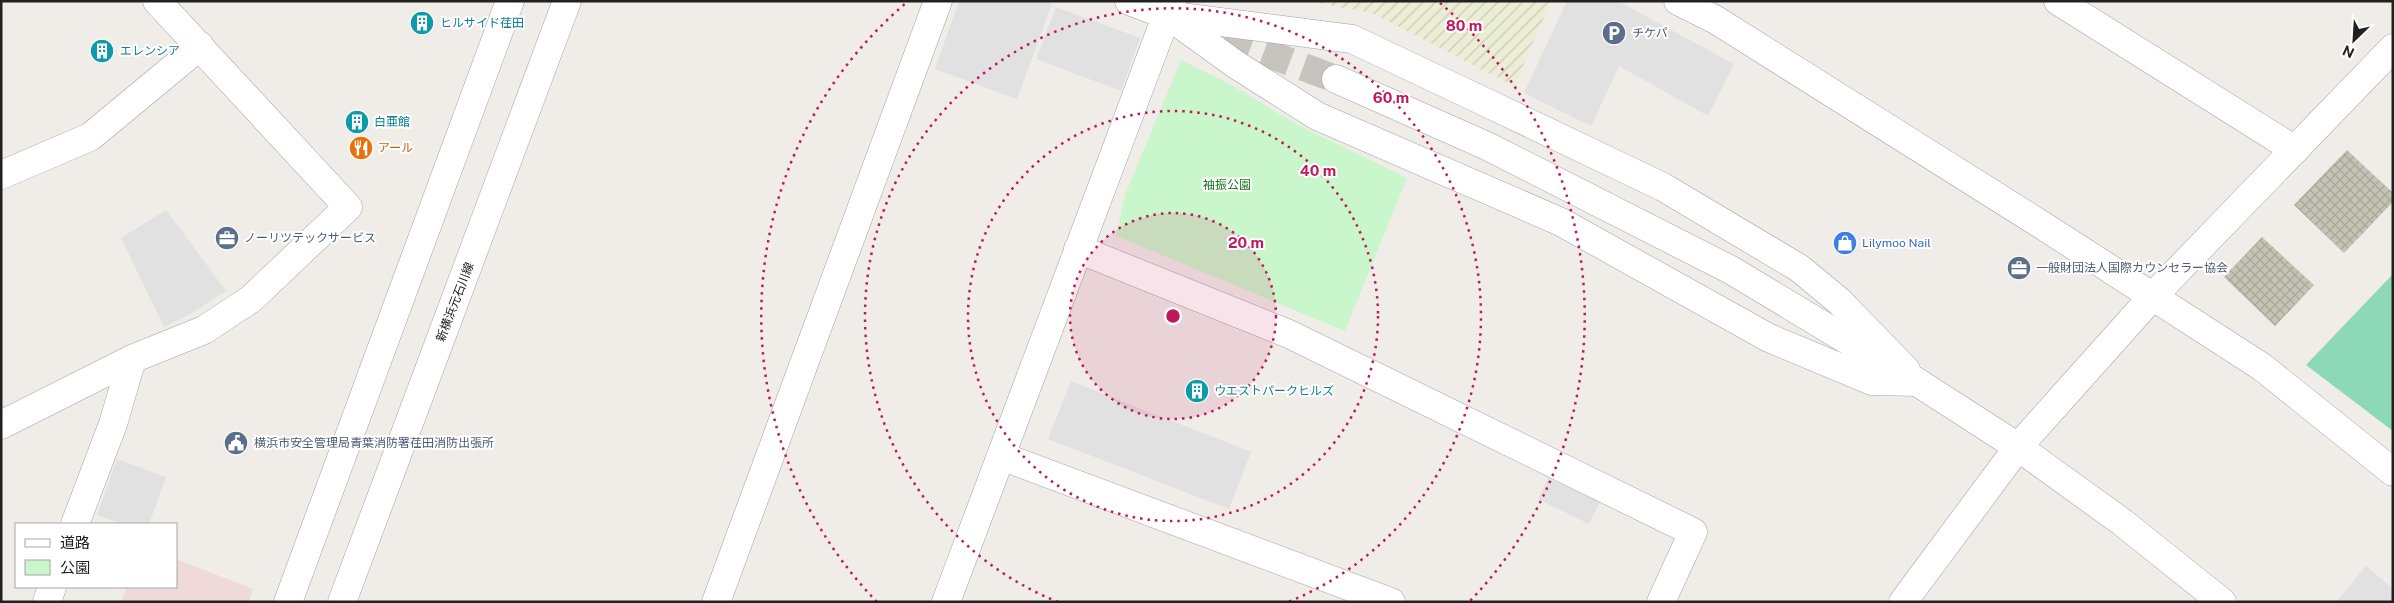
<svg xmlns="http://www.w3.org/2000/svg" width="2394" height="603" font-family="'Public Sans','Noto Sans JP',sans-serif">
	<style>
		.commercial { fill: #efd9d9 }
		.construction { fill: url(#construction-cross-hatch) }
		.farmland { fill: url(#farmland-furrows) }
		.park { fill: #caf6cb }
		.pitch { fill: #8dd8b8 }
		.parking { fill: #e1e1e1 }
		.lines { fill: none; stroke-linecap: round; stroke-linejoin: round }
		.tertiary-tunnel { stroke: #c7c4c0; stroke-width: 28; stroke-dasharray: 28 14; stroke-linecap: butt }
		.minor-casing { stroke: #a2a2a2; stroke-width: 29 }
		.tertiary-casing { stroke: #a2a2a2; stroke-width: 29 }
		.minor { stroke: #fff; stroke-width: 28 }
		.tertiary { stroke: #fff; stroke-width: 28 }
		.ring { fill: none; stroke: #c2185b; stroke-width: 2.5; stroke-dasharray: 2.5 5 }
		.labels { text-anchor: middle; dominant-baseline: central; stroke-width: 4; stroke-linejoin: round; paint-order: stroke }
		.culture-label { font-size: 12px; fill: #0d838f; stroke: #fff; text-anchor: start }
		.service-label { font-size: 12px; fill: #4e5e75; stroke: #fff; text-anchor: start }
		.food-label { font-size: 12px; fill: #c56008; stroke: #fff; text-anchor: start }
		.park-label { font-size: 12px; fill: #157819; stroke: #fff }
		.shop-label { font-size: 12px; fill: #366cbe; stroke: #fff; text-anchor: start }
		.street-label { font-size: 12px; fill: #212121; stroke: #fff }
		.centre { fill: #c2185b; stroke: #fff; stroke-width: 2.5 }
		.ring-label { font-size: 15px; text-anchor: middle; font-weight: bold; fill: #c2185b; stroke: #fff; stroke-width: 4; stroke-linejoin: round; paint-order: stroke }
	</style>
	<defs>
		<pattern id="construction-cross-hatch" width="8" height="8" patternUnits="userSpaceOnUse" patternTransform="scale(1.25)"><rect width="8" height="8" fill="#c4c4b4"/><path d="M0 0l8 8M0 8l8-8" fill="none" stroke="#a8a89a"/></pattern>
		<pattern id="farmland-furrows" width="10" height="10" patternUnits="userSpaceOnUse" patternTransform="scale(1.25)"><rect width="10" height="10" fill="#ecedd5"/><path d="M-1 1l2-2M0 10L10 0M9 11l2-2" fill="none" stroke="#cacbb7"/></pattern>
	</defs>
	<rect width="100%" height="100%" fill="#f0ede8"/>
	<path class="commercial" d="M 176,559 L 253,589 L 249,602 L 121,602 L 127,587 L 176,587 Z"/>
	<g class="construction">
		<path d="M 2347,150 L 2393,193 L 2393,202 L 2344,253 L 2294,205 Z"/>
		<path d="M 2262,237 L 2314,285 L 2275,326 L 2224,277 Z"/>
	</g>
	<path class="farmland" d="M 1308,1 L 1551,1 L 1514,86 L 1372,13 Z"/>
	<path class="park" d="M 1181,60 L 1228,83 L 1298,125 L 1407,178 L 1345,331 L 1116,236 L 1125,195 Z"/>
	<path class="pitch" d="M 2393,274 L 2393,431 L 2306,365 Z"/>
	<g class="parking">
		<path d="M 959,1 L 1045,1 L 1052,4 L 1017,99 L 935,69 Z"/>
		<path d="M 1567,1 L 1618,1 L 1734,64 L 1708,116 L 1619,66 L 1591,126 L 1524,93 Z"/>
		<path d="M 1056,7 L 1140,38 L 1121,91 L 1036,59 Z"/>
		<path d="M 166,210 L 226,291 L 194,312 L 164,327 L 121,238 Z"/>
		<path d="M 1071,381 L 1251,452 L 1229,509 L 1048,439 Z"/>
		<path d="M 117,459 L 166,477 L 149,524 L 121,524 L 97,515 Z"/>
		<path d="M 1548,478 L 1600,502 L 1589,524 L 1538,499 Z"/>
		<path d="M 2366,566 L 2393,589 L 2393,602 L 2336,602 Z"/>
	</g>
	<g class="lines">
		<path class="tertiary-tunnel" d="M 1185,23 L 1336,79"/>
		<g class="minor-casing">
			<g id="minor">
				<path d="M 1129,1 L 1166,15 L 1352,39 L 1485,102 L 1663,187 L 1799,268 L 1839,301 L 1906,370"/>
				<path d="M 1678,1 L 1716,20 L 2045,227 L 2262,367 L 2393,472"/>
				<path d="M 2058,1 L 2295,150"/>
				<path d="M 1170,17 L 1235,64 L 1317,116 L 1561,222 L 1769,338 L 1872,381 L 1917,382"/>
				<path d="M 1,175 L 90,137 L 200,46"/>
				<path d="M 1078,249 L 1289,334 L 1693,532 L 1661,602"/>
				<path d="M 1,425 L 132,359 L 204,330 L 251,299 L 348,207 L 157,1"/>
				<path d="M 1001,456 L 1391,602"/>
				<path d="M 75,524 L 113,424 L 132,359"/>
				<path d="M 47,602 L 52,587"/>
				<path d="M 716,602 L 938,1"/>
				<path d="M 946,602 L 1172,1"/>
				<path d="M 1903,602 L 2018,447 L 2153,296 L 2393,48"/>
			</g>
		</g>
		<g class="tertiary-casing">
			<g id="tertiary">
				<path d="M 1336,79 L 1487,146 L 1731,270 L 1917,382 L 2018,447 L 2122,522 L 2222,602"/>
				<path d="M 288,602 L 510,1"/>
				<path d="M 342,602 L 567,1"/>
			</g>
		</g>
		<use href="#minor" class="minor"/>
		<use href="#tertiary" class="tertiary"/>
	</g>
	<circle cx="1173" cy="316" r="103" fill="#c2185b" fill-opacity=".12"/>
	<g class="ring">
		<circle cx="1173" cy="316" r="103"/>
		<circle cx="1173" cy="316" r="205"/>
		<path d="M1058 602A308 308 0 1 1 1288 602"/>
		<path d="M877 602A411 411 0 0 1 906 3M1440 3A411 411 0 0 1 1469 602"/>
	</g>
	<defs>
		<g id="building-disc" transform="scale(1.25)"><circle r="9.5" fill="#0f9aa8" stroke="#fff"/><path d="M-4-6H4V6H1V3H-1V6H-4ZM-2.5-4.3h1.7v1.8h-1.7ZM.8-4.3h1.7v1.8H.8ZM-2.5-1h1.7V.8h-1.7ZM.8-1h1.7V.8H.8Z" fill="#fff"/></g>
		<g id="parking-disc" transform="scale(1.25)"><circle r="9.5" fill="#5c6f8a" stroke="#fff"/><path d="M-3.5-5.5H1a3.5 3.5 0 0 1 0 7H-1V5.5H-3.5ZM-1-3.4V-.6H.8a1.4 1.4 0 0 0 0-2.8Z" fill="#fff"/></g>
		<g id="restaurant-disc" transform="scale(1.25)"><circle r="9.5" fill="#e8710a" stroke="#fff"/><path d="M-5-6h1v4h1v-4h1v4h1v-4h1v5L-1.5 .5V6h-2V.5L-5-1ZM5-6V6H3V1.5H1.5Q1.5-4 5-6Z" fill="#fff"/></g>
		<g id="office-disc" transform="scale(1.25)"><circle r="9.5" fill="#5c6f8a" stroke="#fff"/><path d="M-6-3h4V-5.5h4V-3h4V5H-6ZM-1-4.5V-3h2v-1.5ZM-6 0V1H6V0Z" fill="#fff"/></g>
		<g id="shop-disc" transform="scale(1.25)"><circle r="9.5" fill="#3f7fe0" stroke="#fff"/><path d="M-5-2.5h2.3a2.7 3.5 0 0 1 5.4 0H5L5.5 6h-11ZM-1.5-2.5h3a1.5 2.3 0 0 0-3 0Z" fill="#fff"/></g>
		<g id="civic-disc" transform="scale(1.25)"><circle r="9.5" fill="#5c6f8a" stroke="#fff"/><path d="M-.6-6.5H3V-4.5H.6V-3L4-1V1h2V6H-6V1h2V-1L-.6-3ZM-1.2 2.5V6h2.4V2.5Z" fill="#fff"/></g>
	</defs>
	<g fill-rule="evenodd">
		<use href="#building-disc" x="422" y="23"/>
		<use href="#parking-disc" x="1614" y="33"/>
		<use href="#building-disc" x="102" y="51"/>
		<use href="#building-disc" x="357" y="122"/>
		<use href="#restaurant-disc" x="361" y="148"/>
		<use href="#office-disc" x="227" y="238"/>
		<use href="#shop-disc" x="1845" y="243"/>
		<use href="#office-disc" x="2019" y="268"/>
		<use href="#building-disc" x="1197" y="391"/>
		<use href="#civic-disc" x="236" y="443"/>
	</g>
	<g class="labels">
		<g class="culture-label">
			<text x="440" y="23">ヒルサイド荏田</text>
			<text x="120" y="51">エレンシア</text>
			<text x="374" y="122">白亜館</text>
			<text x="1214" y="391">ウエストパークヒルズ</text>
		</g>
		<g class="service-label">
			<text x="1632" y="33">チケパ</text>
			<text x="244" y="238">ノーリツテックサービス</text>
			<text x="2036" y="268">一般財団法人国際カウンセラー協会</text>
			<text x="254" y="443">横浜市安全管理局青葉消防署荏田消防出張所</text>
		</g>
		<g class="food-label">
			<text x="378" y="148">アール</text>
		</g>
		<g class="park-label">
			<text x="1227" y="185">袖振公園</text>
		</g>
		<g class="shop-label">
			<text x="1862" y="243">Lilymoo Nail</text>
		</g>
		<g class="street-label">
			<text transform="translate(455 302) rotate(-69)">新横浜元石川線</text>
		</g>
	</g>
	<circle cx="1173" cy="316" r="8" class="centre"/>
	<g class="ring-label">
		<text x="1464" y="31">80 m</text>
		<text x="1391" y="103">60 m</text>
		<text x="1318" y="176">40 m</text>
		<text x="1246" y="248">20 m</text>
	</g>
	<rect width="2394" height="603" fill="none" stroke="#212121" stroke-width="5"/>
	<rect x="15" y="523" width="162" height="65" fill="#ffffff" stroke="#a6a6a6"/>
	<rect x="25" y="539" width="25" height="8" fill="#ffffff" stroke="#a6a6a6"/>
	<text x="60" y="548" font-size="15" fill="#212121">道路</text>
	<rect x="25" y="560" width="25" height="15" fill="#caf6cb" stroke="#a6a6a6"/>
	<text x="60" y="573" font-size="15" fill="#212121">公園</text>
	<g transform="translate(2354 40) rotate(205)" stroke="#ffffff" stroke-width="4" paint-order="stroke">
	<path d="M0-4L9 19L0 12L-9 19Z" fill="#212121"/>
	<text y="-8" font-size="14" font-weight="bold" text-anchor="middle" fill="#212121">N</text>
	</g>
</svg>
